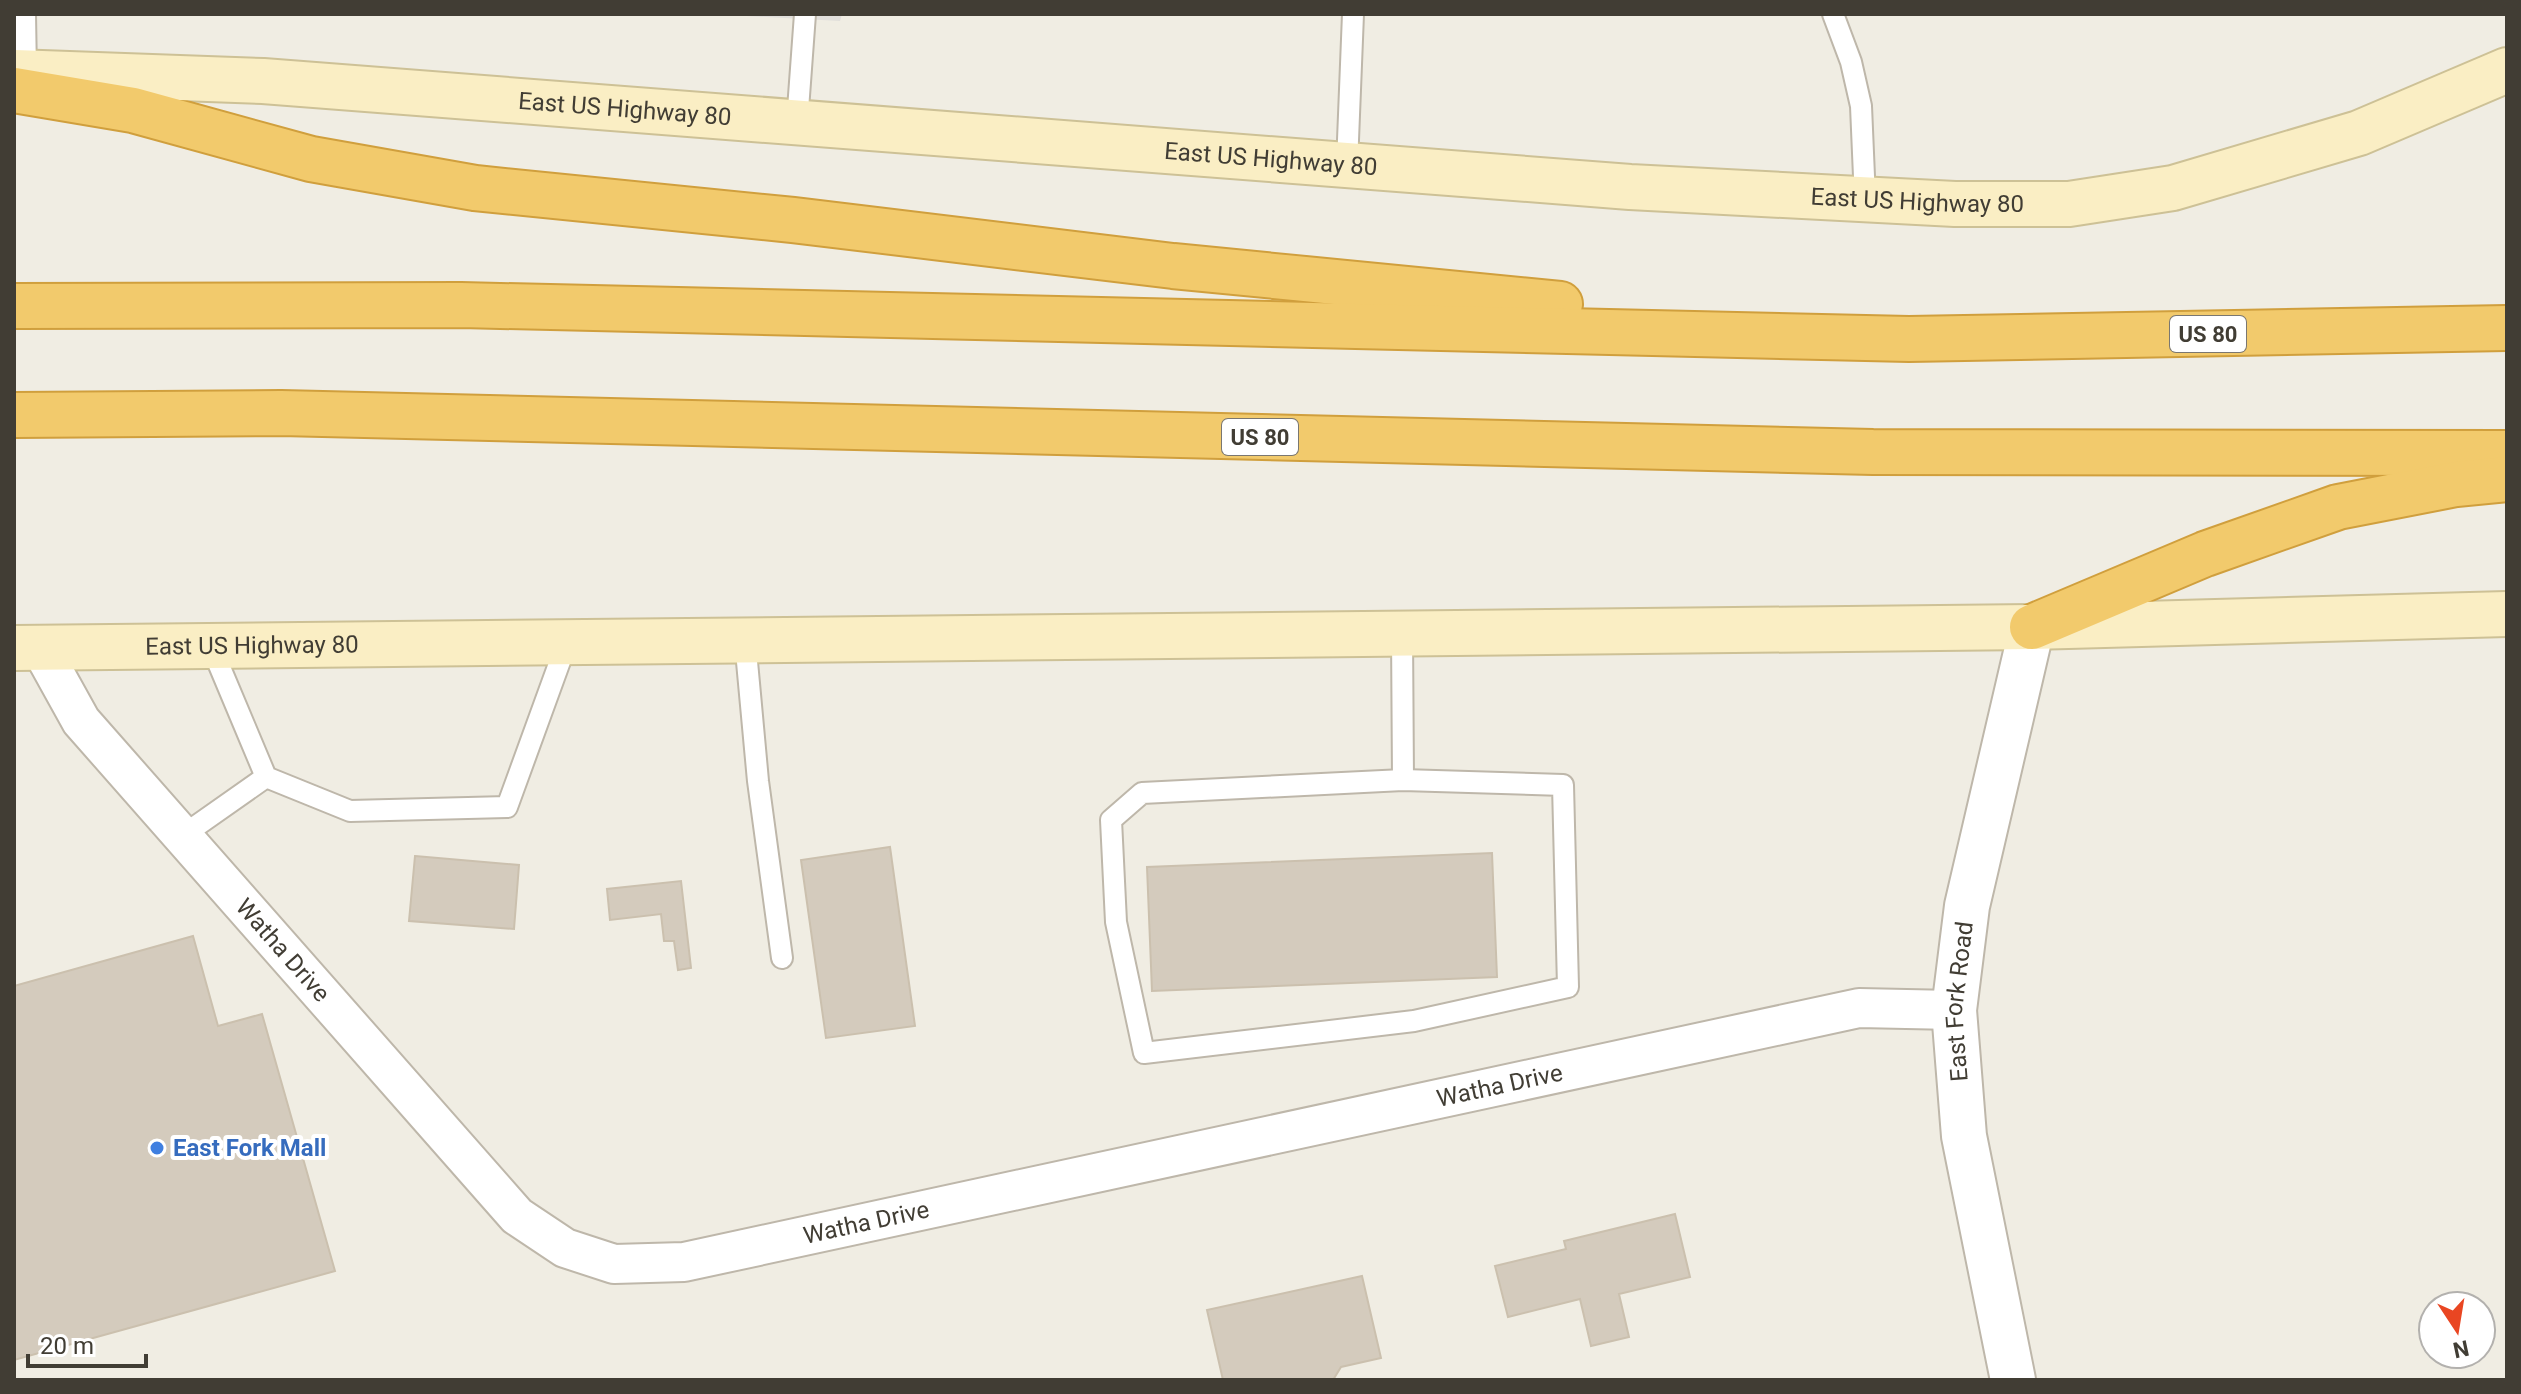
<svg xmlns="http://www.w3.org/2000/svg" width="2521" height="1394" font-family="Roboto,sans-serif">
	<style>
		.parking { fill: #e1dfdb }
		.building { fill: #d4cbbd; stroke: #cbc0ae; stroke-width: 2 }
		.lines { fill: none; stroke-linecap: round; stroke-linejoin: round }
		.service-casing { stroke: #beb7aa; stroke-width: 24 }
		.minor-casing { stroke: #beb7aa; stroke-width: 42 }
		.tertiary-casing { stroke: #beb7aa; stroke-width: 48 }
		.secondary-casing { stroke: #cdc196; stroke-width: 48 }
		.motorway-casing { stroke: #d09f3d; stroke-width: 48 }
		.service { stroke: #fff; stroke-width: 20 }
		.minor { stroke: #fff; stroke-width: 38 }
		.tertiary { stroke: #fff; stroke-width: 44 }
		.secondary { stroke: #faeec4; stroke-width: 44 }
		.motorway { stroke: #f2ca6c; stroke-width: 44 }
		.shop-dot { fill: #3f7fe0; stroke: #fff; stroke-width: 3 }
		.labels { text-anchor: middle; dominant-baseline: central; stroke-width: 8; stroke-linejoin: round; paint-order: stroke }
		.shield { fill: #fff; stroke: #7a7771; stroke-width: 2 }
		.shield-label { font-size: 22px; font-weight: bold; fill: #413d34 }
		.street-label { font-size: 24px; fill: #413d34; stroke: #fff }
		.shop-label { font-size: 24px; font-weight: bold; fill: #366cbe; stroke: #fff; text-anchor: start }
	</style>
	<rect width="100%" height="100%" fill="#f0ede3"/>
	<path class="parking" d="M 710,14 L 842,14 L 840,21 Z"/>
	<g class="building">
		<path d="M 890,847 L 915,1026 L 826,1038 L 801,860 Z"/>
		<path d="M 1492,853 L 1497,977 L 1152,991 L 1147,867 Z"/>
		<path d="M 415,856 L 519,865 L 514,929 L 409,921 Z"/>
		<path d="M 681,881 L 691,968 L 678,970 L 674,941 L 664,941 L 661,914 L 610,920 L 607,889 Z"/>
		<path d="M 193,936 L 218,1026 L 262,1014 L 335,1271 L 14,1360 L 14,986 Z"/>
		<path d="M 1675,1214 L 1690,1277 L 1619,1294 L 1629,1337 L 1591,1346 L 1580,1299 L 1508,1317 L 1495,1266 L 1566,1249 L 1564,1241 Z"/>
		<path d="M 1362,1276 L 1381,1358 L 1341,1367 L 1333,1380 L 1223,1380 L 1207,1310 Z"/>
	</g>
	<g class="lines">
		<g class="service-casing">
			<g id="service">
				<path d="M 25,14 L 26,73"/>
				<path d="M 1833,14 L 1851,62 L 1861,106 L 1865,200"/>
				<path d="M 797,123 L 805,14"/>
				<path d="M 1347,165 L 1353,14"/>
				<path d="M 1402,633 L 1403,780"/>
				<path d="M 745,640 L 758,781 L 782,958"/>
				<path d="M 211,646 L 266,777 L 350,811 L 507,807 L 567,642"/>
				<path d="M 1403,780 L 1563,785 L 1568,987 L 1414,1021 L 1144,1053 L 1116,922 L 1111,820 L 1142,793 Z"/>
				<path d="M 182,836 L 266,777"/>
			</g>
		</g>
		<g class="minor-casing">
			<g id="minor">
				<path id="s1" d="M 40,647 L 81,721 L 517,1216 L 565,1248 L 614,1264 L 684,1262 L 1859,1008 L 1954,1010"/>
			</g>
		</g>
		<g class="tertiary-casing">
			<g id="tertiary">
				<path id="s2" d="M 2013,1380 L 1964,1136 L 1954,1010 L 1967,906 L 2032,627"/>
			</g>
		</g>
		<g class="secondary-casing">
			<g id="secondary">
				<path id="s3" d="M 14,72 L 263,81 L 1630,187 L 1955,204 L 2069,204 L 2173,188 L 2359,133 L 2507,70"/>
				<path id="s4" d="M 14,648 L 2032,627 L 2507,614"/>
			</g>
		</g>
		<g class="motorway-casing">
			<g id="motorway">
				<path d="M 14,90 L 133,110 L 311,159 L 475,188 L 793,220 L 1173,266 L 1560,304"/>
				<path d="M 14,306 L 461,305 L 1909,339 L 2507,328"/>
				<path d="M 14,415 L 281,413 L 1873,452 L 2507,453"/>
				<path d="M 2032,627 L 2205,554 L 2338,507 L 2456,484 L 2507,479"/>
			</g>
		</g>
		<use href="#service" class="service"/>
		<use href="#minor" class="minor"/>
		<use href="#tertiary" class="tertiary"/>
		<use href="#secondary" class="secondary"/>
		<use href="#motorway" class="motorway"/>
	</g>
	<circle class="shop-dot" cx="157" cy="1148" r="8"/>
	<g class="labels">
		<g class="shield">
			<rect x="2170" y="316" width="76" height="36" rx="6"/>
			<rect x="1222" y="419" width="76" height="36" rx="6"/>
		</g>
		<g class="shield-label">
			<text x="2208" y="334">US 80</text>
			<text x="1260" y="437">US 80</text>
		</g>
		<g class="street-label">
			<text stroke="none"><textPath href="#s3" startOffset="612">East US Highway 80</textPath></text>
			<text stroke="none"><textPath href="#s3" startOffset="1260">East US Highway 80</textPath></text>
			<text stroke="none"><textPath href="#s3" startOffset="1908">East US Highway 80</textPath></text>
			<text stroke="none"><textPath href="#s4" startOffset="238">East US Highway 80</textPath></text>
			<text stroke="none"><textPath href="#s1" startOffset="390">Watha Drive</textPath></text>
			<text stroke="none"><textPath href="#s2" startOffset="384">East Fork Road</textPath></text>
			<text stroke="none"><textPath href="#s1" startOffset="1758">Watha Drive</textPath></text>
			<text stroke="none"><textPath href="#s1" startOffset="1110">Watha Drive</textPath></text>
		</g>
		<g class="shop-label">
			<text x="173" y="1148">East Fork Mall</text>
		</g>
	</g>
	<rect width="2521" height="1394" fill="none" stroke="#413d34" stroke-width="32"/>
	<g transform="translate(2457 1330) rotate(168)"><circle r="38" fill="#ffffff" stroke="#b3b1ae" stroke-width="2"/>
	<path d="M0-6L14 30L0 20L-14 30Z" fill="#e94622"/>
	<text y="-12" font-size="22" font-weight="bold" text-anchor="middle" fill="#413d34">N</text>
	</g>
	<path d="M28 1354v12h118v-12" fill="none" stroke="#413d34" stroke-width="4"/>
	<text x="40" y="1354" font-size="24" fill="#413d34" stroke="#ffffff" stroke-width="6" paint-order="stroke">20 m</text>
</svg>
